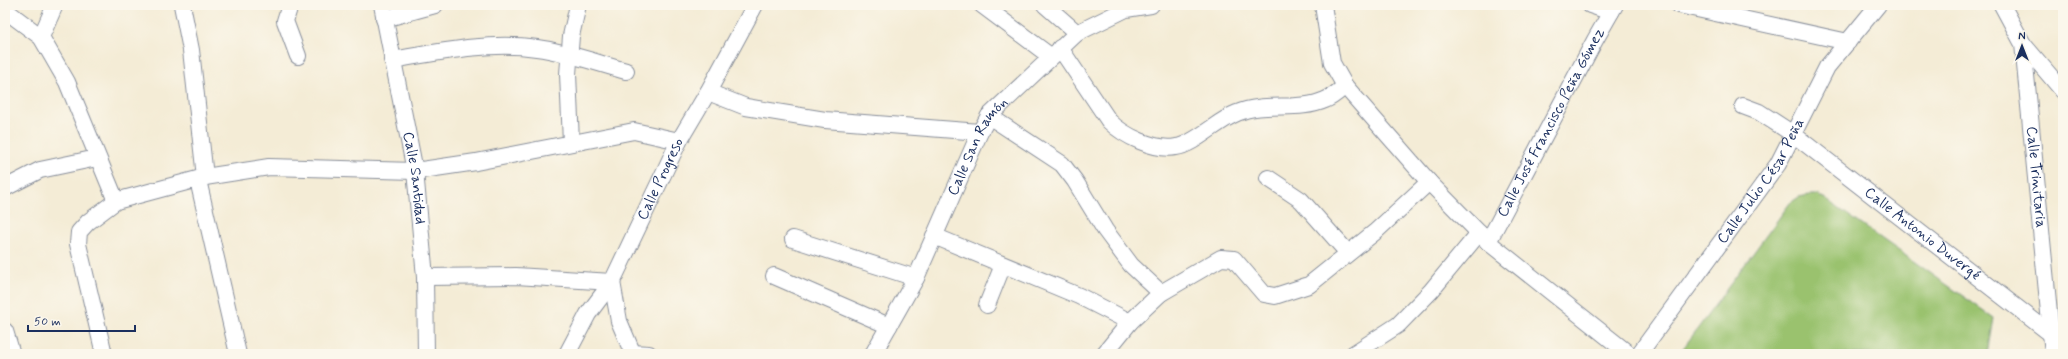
<svg xmlns="http://www.w3.org/2000/svg" width="2068" height="359" font-family="Mynerve,sans-serif">
	<style>
		.green { fill: #9ac26e; stroke: #5a7866 }
		.lines { fill: none; stroke-linecap: round; stroke-linejoin: round }
		.minor-casing { stroke: #888e9a; stroke-width: 18 }
		.minor { stroke: #fff; stroke-width: 16 }
		.labels { text-anchor: middle; dominant-baseline: central; stroke-width: 4; stroke-linejoin: round; paint-order: stroke }
		.street-label { font-size: 15px; fill: #1b2f5e; stroke: #fbf7ec }
	</style>
	<rect width="100%" height="100%" fill="#fbf7ec"/>
	<filter id="ink" filterUnits="userSpaceOnUse"><feTurbulence type="fractalNoise" baseFrequency=".025" numOctaves="2"/><feDisplacementMap in="SourceGraphic" scale="8" xChannelSelector="R" yChannelSelector="G"/><feConvolveMatrix kernelMatrix="1 2 1 2 8 2 1 2 1" color-interpolation-filters="sRGB"/></filter>
	<filter id="wash" filterUnits="userSpaceOnUse"><feTurbulence type="fractalNoise" baseFrequency=".012" numOctaves="4" result="noise"/><feDisplacementMap in="SourceGraphic" scale="16" xChannelSelector="R" yChannelSelector="G"/><feGaussianBlur stdDeviation="0.9" result="paint"/><feColorMatrix in="noise" values="0 0 0 0 0 0 0 0 0 0 0 0 0 0 0 0 0 1.4 0 .05"/><feComposite in="paint" operator="in"/></filter>
	<g filter="url(#wash)">
		<rect width="100%" height="100%" fill="#f4ecd6"/>
		<path class="green" d="M 1809,195 L 1816,195 L 1824,198 L 1994,318 L 1988,354 L 1679,354 L 1790,203 L 1799,197 Z"/>
	</g>
	<g filter="url(#ink)">
		<g class="lines">
			<g class="minor-casing">
				<g id="minor">
					<path d="M 182,5 L 191,50 L 205,177"/>
					<path d="M 290,5 L 285,21 L 298,56"/>
					<path id="s1" d="M 382,5 L 415,171 L 425,277 L 426,354"/>
					<path d="M 982,5 L 1050,56"/>
					<path d="M 1045,5 L 1077,33"/>
					<path d="M 1323,5 L 1332,63 L 1345,86 L 1429,182 L 1488,242 L 1629,354"/>
					<path d="M 1590,5 L 1611,12"/>
					<path d="M 1679,5 L 1848,42"/>
					<path id="s2" d="M 2002,5 L 2023,44 L 2053,354"/>
					<path d="M 5,10 L 41,37 L 67,82 L 116,201"/>
					<path d="M 384,19 L 435,5"/>
					<path d="M 41,37 L 55,5"/>
					<path d="M 2023,44 L 2063,91"/>
					<path d="M 1060,48 L 1109,121 C 1124,136 1155,151 1176,147 C 1194,145 1218,120 1237,113 C 1265,101 1298,112 1325,100 C 1333,97 1339,91 1345,86"/>
					<path d="M 392,60 C 439,52 490,41 537,48 C 567,52 597,63 626,71"/>
					<path d="M 708,92 L 746,107 L 825,120 L 980,132"/>
					<path id="s3" d="M 1743,106 L 1759,112 L 1793,134 L 2051,334"/>
					<path d="M 989,116 L 1062,164 L 1075,181 L 1105,230 L 1131,265 L 1161,293"/>
					<path d="M 571,142 L 568,74 L 571,36 L 578,5"/>
					<path d="M 1268,178 L 1301,200 L 1348,253"/>
					<path d="M 198,180 L 238,354"/>
					<path d="M 5,188 L 40,170 L 97,158"/>
					<path d="M 934,236 L 1079,296 L 1130,322"/>
					<path d="M 793,239 L 916,278"/>
					<path id="s4" d="M 1488,242 L 1595,40 L 1615,5"/>
					<path d="M 774,276 L 889,326"/>
					<path d="M 425,277 L 516,276 L 612,282 L 619,321 L 633,354"/>
					<path d="M 987,305 L 1003,265"/>
					<path d="M 5,331 L 12,354"/>
					<path d="M 632,353 L 649,354"/>
					<path d="M 104,354 L 78,244 L 79,232 L 88,222 L 116,201 L 205,177 L 269,167 L 415,171 L 476,162 L 634,131 L 679,141"/>
					<path id="s5" d="M 567,354 L 588,314 L 612,282 L 679,141 L 708,92 L 755,5"/>
					<path id="s6" d="M 873,354 L 916,278 L 980,132 L 989,116 L 1077,33 L 1126,9 L 1151,5"/>
					<path d="M 1104,354 L 1130,322 L 1161,293 L 1221,258 L 1234,259 L 1264,294 L 1275,296 L 1309,285 L 1375,232 L 1429,182"/>
					<path d="M 1353,354 L 1398,325 L 1431,291 L 1479,233"/>
					<path id="s7" d="M 1639,354 L 1778,164 L 1827,67 L 1878,5"/>
				</g>
			</g>
			<use href="#minor" class="minor"/>
		</g>
	</g>
	<g class="labels">
		<g class="street-label">
			<text stroke="none"><textPath href="#s4" startOffset="135">Calle José Francisco Peña Gómez</textPath></text>
			<text stroke="none"><textPath href="#s6" startOffset="233">Calle San Ramón</textPath></text>
			<text stroke="none"><textPath href="#s2" startOffset="178">Calle Trinitaria</textPath></text>
			<text stroke="none"><textPath href="#s1" startOffset="176">Calle Santidad</textPath></text>
			<text stroke="none"><textPath href="#s5" startOffset="199">Calle Progreso</textPath></text>
			<text stroke="none"><textPath href="#s7" startOffset="212">Calle Julio César Peña</textPath></text>
			<text stroke="none"><textPath href="#s3" startOffset="221">Calle Antonio Duvergé</textPath></text>
		</g>
	</g>
	<rect width="2068" height="359" fill="none" stroke="#fbf7ec" stroke-width="20"/>
	<g transform="translate(2022 46)" stroke="#fbf7ec" stroke-width="3" paint-order="stroke">
	<path d="M0-3L7 15L0 10L-7 15Z" fill="#1b2f5e"/>
	<text y="-6" font-size="11" font-weight="bold" text-anchor="middle" fill="#1b2f5e">N</text>
	</g>
	<path d="M28 325v6h107v-6" fill="none" stroke="#1b2f5e" stroke-width="2"/>
	<text x="34" y="325" font-size="12" fill="#1b2f5e" stroke="#fbf7ec" stroke-width="3" paint-order="stroke">50 m</text>
</svg>
